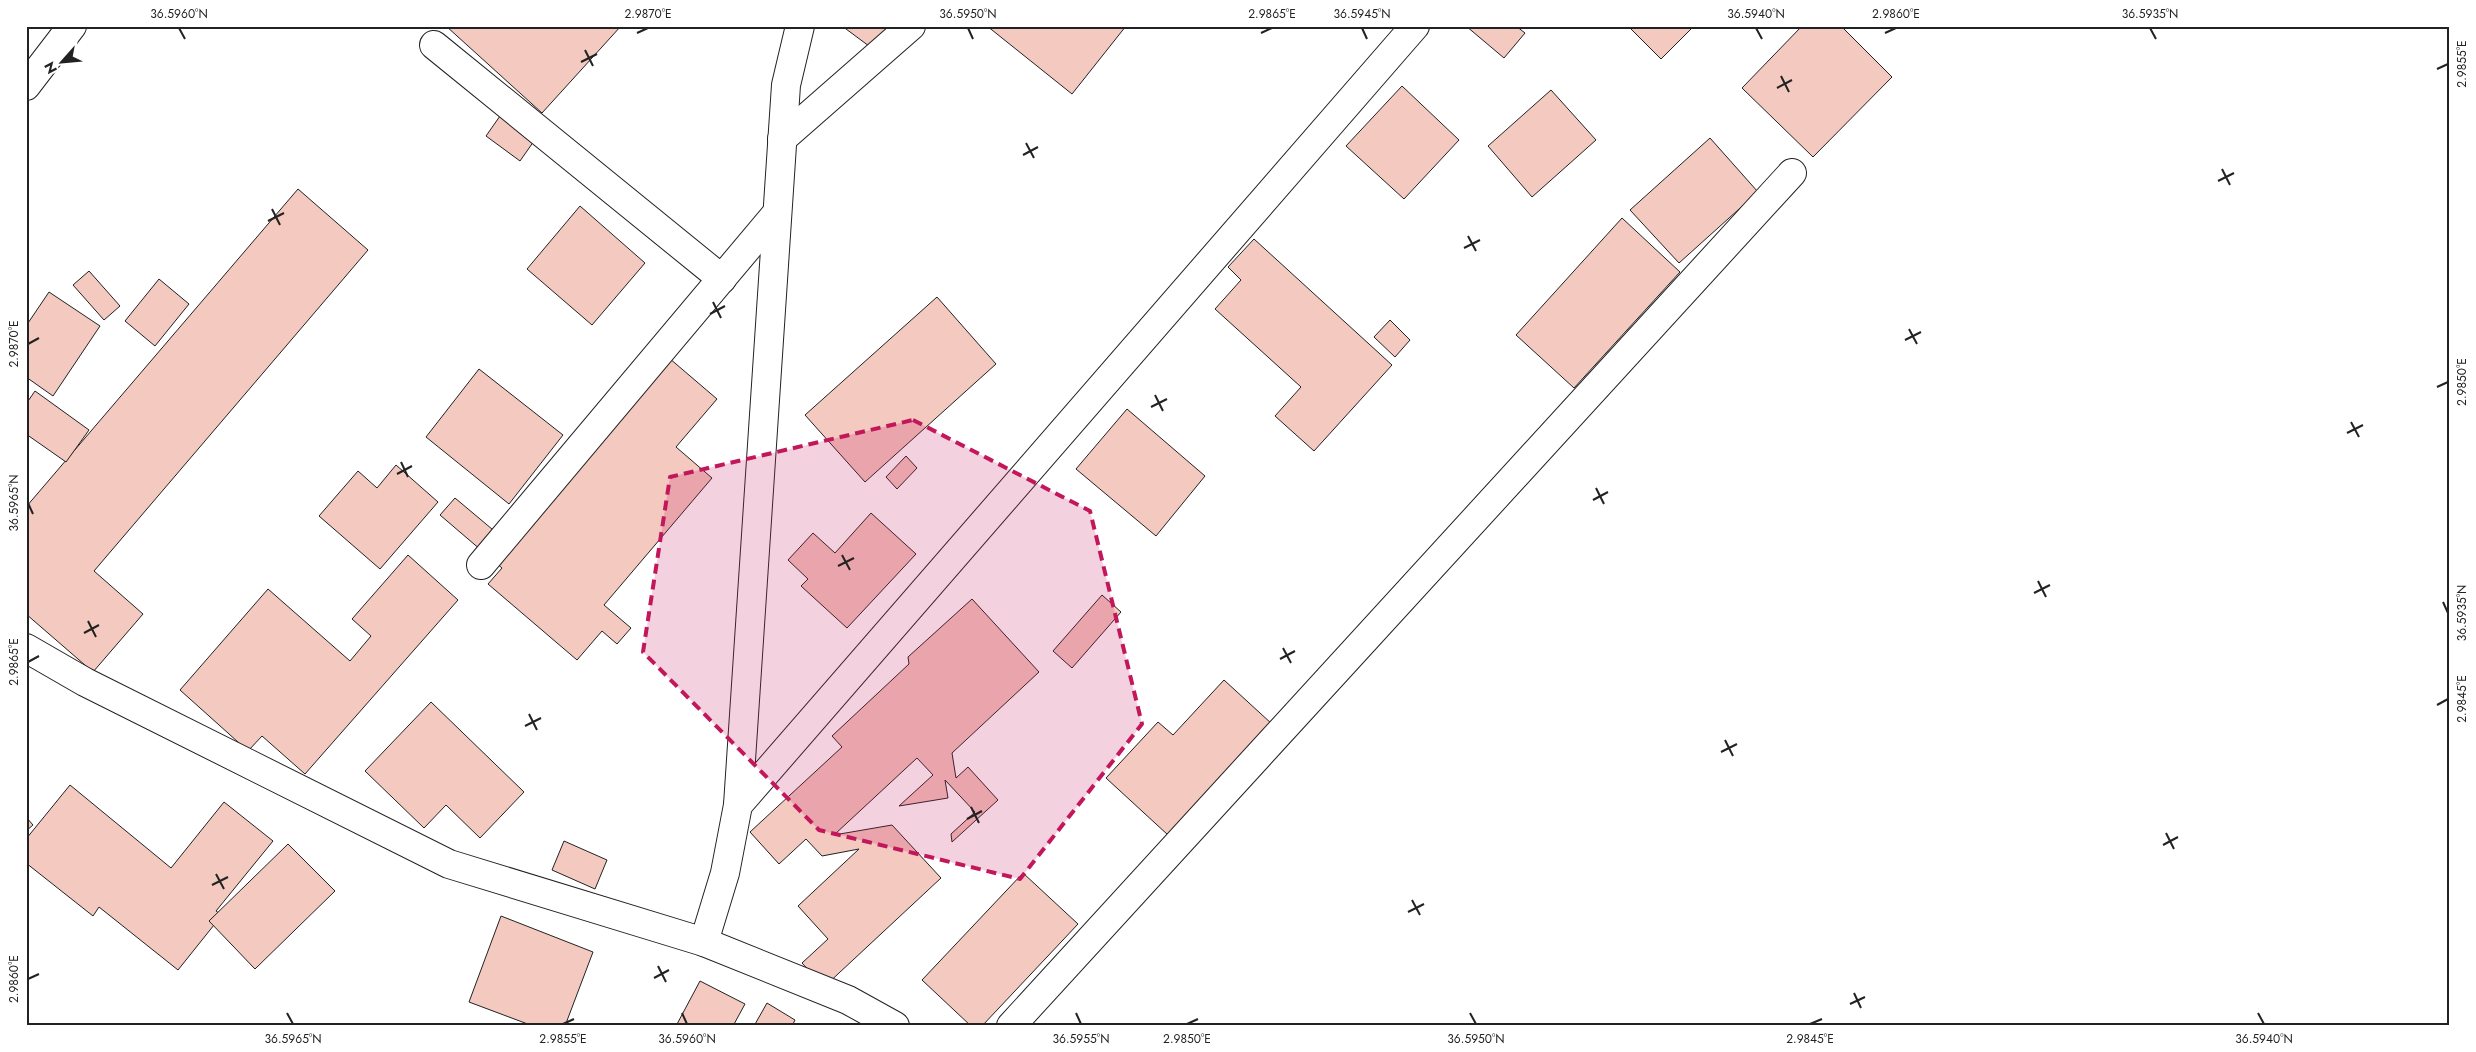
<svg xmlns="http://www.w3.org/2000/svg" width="2476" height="1052" font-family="Jost,sans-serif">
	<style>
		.building { fill: #f3c9c0; stroke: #222 }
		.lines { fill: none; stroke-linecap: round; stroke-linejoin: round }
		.minor-casing { stroke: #222; stroke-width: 30 }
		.minor { stroke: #fff; stroke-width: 28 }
		.marked { fill: #c2185b; fill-opacity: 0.2; stroke: #c2185b; stroke-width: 4; stroke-dasharray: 10 6; stroke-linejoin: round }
		.ticks { fill: none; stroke: #222; stroke-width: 2 }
		.neatline { fill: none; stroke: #222; stroke-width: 2 }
		.ticks-label { font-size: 12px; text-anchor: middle; fill: #222 }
	</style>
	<rect width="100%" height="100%" fill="#fff"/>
	<g class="building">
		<path d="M 446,26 L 621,26 L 542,113 Z"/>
		<path d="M 842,26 L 889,26 L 873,49 Z"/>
		<path d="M 987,26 L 1126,26 L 1072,94 Z"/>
		<path d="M 1466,26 L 1516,26 L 1525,33 L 1504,58 Z"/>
		<path d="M 1628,26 L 1694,26 L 1661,59 Z"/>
		<path d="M 1802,26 L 1841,26 L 1892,77 L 1813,157 L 1742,88 Z"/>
		<path d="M 1402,86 L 1459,140 L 1404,199 L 1346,146 Z"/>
		<path d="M 1551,90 L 1596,140 L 1532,197 L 1488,146 Z"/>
		<path d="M 500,116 L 534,141 L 520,161 L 486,136 Z"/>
		<path d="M 1710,138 L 1758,192 L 1679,263 L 1630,210 Z"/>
		<path d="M 298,189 L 368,250 L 94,571 L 143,614 L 93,672 L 26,614 L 26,507 Z"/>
		<path d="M 580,206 L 645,263 L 592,325 L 527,269 Z"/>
		<path d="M 1622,218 L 1680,272 L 1574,388 L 1516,335 Z"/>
		<path d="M 1254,239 L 1392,365 L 1314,451 L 1275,416 L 1301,387 L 1215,309 L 1241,280 L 1228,267 Z"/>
		<path d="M 89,271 L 120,306 L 104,320 L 73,285 Z"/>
		<path d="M 159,279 L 189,304 L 155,346 L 125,321 Z"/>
		<path d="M 49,292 L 100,326 L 53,396 L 26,377 L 26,326 Z"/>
		<path d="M 937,297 L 996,364 L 865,482 L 805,415 Z"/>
		<path d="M 1390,320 L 1410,340 L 1395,357 L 1374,337 Z"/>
		<path d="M 669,358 L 717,399 L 676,447 L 712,478 L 604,605 L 631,628 L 617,644 L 602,631 L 577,660 L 488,584 L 502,568 L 440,515 L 455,498 L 511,545 Z"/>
		<path d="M 479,369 L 563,435 L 509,504 L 426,437 Z"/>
		<path d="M 35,391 L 89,430 L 66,462 L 26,434 L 26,404 Z"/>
		<path d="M 1127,409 L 1205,476 L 1156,536 L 1076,469 Z"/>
		<path d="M 906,456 L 917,468 L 897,489 L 886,477 Z"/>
		<path d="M 396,465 L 438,502 L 380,569 L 319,516 L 358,471 L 377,488 Z"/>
		<path d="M 871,513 L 916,554 L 847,628 L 801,586 L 808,579 L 788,560 L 813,533 L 835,553 Z"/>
		<path d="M 408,555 L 458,600 L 305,774 L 262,736 L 248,751 L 180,690 L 268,589 L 350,661 L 371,636 L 352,619 Z"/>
		<path d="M 1102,595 L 1121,612 L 1072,668 L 1053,651 Z"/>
		<path d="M 972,599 L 1039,672 L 952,753 L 956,778 L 968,767 L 998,800 L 952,842 L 951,834 L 975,812 L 945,780 L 948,798 L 899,806 L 933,775 L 917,758 L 834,835 L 892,825 L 941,878 L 824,987 L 802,963 L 828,939 L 798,906 L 859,849 L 822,856 L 806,839 L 779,864 L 750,832 L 842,747 L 832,736 L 909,664 L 908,657 Z"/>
		<path d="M 1224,680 L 1272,724 L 1168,835 L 1106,778 L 1158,722 L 1173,735 Z"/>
		<path d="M 431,702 L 524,792 L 480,838 L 446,805 L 424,828 L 365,771 Z"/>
		<path d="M 70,785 L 171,868 L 224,802 L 273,841 L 216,911 L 222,915 L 178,970 L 99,907 L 93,916 L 26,863 L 26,839 Z"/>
		<path d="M 26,817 L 33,825 L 26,831 Z"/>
		<path d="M 564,841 L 607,860 L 595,889 L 552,870 Z"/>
		<path d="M 288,844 L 335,891 L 255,969 L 209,921 Z"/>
		<path d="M 1023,873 L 1078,924 L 982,1026 L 971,1026 L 922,980 Z"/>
		<path d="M 501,916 L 593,952 L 565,1026 L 533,1026 L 469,1002 Z"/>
		<path d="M 700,981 L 745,1004 L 733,1026 L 676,1026 Z"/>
		<path d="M 767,1003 L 795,1020 L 792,1026 L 754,1026 Z"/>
	</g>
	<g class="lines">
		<g class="minor-casing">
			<g id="minor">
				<path d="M 434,45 L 722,279"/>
				<path d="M 26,86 L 72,26"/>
				<path d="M 782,139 L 911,26"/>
				<path d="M 481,565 L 776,214"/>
				<path d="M 26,648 L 85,682 L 449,864 L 704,942 L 725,873 L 738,805 L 786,85 L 800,26"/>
				<path d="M 738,805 L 1415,26"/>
				<path d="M 704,942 L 848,1000 L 895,1026"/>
				<path d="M 1011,1026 L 1792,173"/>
			</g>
		</g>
		<use href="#minor" class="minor"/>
	</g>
	<path class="marked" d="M 913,420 L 1090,511 L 1142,724 L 1020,879 L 819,830 L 643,652 L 670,477 Z"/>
	<path class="ticks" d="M 179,28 L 185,39M 968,28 L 973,39M 1362,28 L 1367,39M 1756,28 L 1762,39M 2150,28 L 2156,39M 637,33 L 648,28M 1261,33 L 1272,28M 1885,33 L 1896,28M 585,50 L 593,66M 581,62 L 597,54M 2437,69 L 2448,64M 1781,76 L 1789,92M 1777,88 L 1792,80M 1026,143 L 1034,158M 1023,155 L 1038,147M 2222,169 L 2230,185M 2218,181 L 2234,173M 272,209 L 280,225M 268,221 L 284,213M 1468,236 L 1476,251M 1464,248 L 1480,240M 713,302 L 721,318M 710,314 L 725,306M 1909,329 L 1917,344M 1905,340 L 1921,332M 28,344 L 39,338M 2437,387 L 2448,382M 1155,395 L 1163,411M 1151,407 L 1167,399M 2351,422 L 2359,437M 2347,433 L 2363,425M 401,462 L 408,477M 397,474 L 412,466M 1596,488 L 1604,504M 1593,500 L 1608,492M 28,503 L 33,514M 842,555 L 850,570M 838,566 L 854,558M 2038,581 L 2046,597M 2034,593 L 2050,585M 2443,602 L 2448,613M 88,621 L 96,637M 84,633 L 99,625M 1283,648 L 1291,663M 1280,659 L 1295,651M 28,662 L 39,656M 2437,705 L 2448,699M 529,714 L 537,730M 525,726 L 541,718M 1725,740 L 1733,756M 1721,752 L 1737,744M 971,807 L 979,823M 967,819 L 982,811M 2166,833 L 2174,849M 2163,845 L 2178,837M 216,874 L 224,889M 212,885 L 228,877M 1412,900 L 1420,915M 1408,912 L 1424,904M 658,966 L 666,982M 654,978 L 669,970M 28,979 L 39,974M 1854,993 L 1861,1008M 1850,1004 L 1865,997M 287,1013 L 293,1024M 682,1013 L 687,1024M 1076,1013 L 1081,1024M 1470,1013 L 1476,1024M 2258,1013 L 2264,1024M 563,1024 L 574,1019M 1187,1024 L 1198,1019M 1810,1024 L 1822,1019"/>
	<rect width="2476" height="1052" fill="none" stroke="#ffffff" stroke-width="55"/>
	<g transform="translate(62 62) rotate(243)" stroke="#ffffff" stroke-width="4" paint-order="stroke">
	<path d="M0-4L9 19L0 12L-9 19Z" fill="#222222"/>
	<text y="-8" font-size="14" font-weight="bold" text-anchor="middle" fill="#222222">N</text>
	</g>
	<rect x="28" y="28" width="2420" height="996" class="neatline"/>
	<g class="ticks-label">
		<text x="179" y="18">36.5960°N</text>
		<text x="648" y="18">2.9870°E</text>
		<text x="968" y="18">36.5950°N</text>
		<text x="1272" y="18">2.9865°E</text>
		<text x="1362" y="18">36.5945°N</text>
		<text x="1756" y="18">36.5940°N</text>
		<text x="1896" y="18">2.9860°E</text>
		<text x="2150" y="18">36.5935°N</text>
		<text transform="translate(2462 64) rotate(-90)" y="4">2.9855°E</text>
		<text transform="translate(14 344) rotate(-90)" y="4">2.9870°E</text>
		<text transform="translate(2462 382) rotate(-90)" y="4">2.9850°E</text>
		<text transform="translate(14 503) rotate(-90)" y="4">36.5965°N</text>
		<text transform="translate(2462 613) rotate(-90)" y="4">36.5935°N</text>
		<text transform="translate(14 662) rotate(-90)" y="4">2.9865°E</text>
		<text transform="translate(2462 699) rotate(-90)" y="4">2.9845°E</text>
		<text transform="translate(14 979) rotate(-90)" y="4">2.9860°E</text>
		<text x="293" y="1043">36.5965°N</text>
		<text x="563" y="1043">2.9855°E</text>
		<text x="687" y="1043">36.5960°N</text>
		<text x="1081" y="1043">36.5955°N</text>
		<text x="1187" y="1043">2.9850°E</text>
		<text x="1476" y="1043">36.5950°N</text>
		<text x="1810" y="1043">2.9845°E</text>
		<text x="2264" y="1043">36.5940°N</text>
	</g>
</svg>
